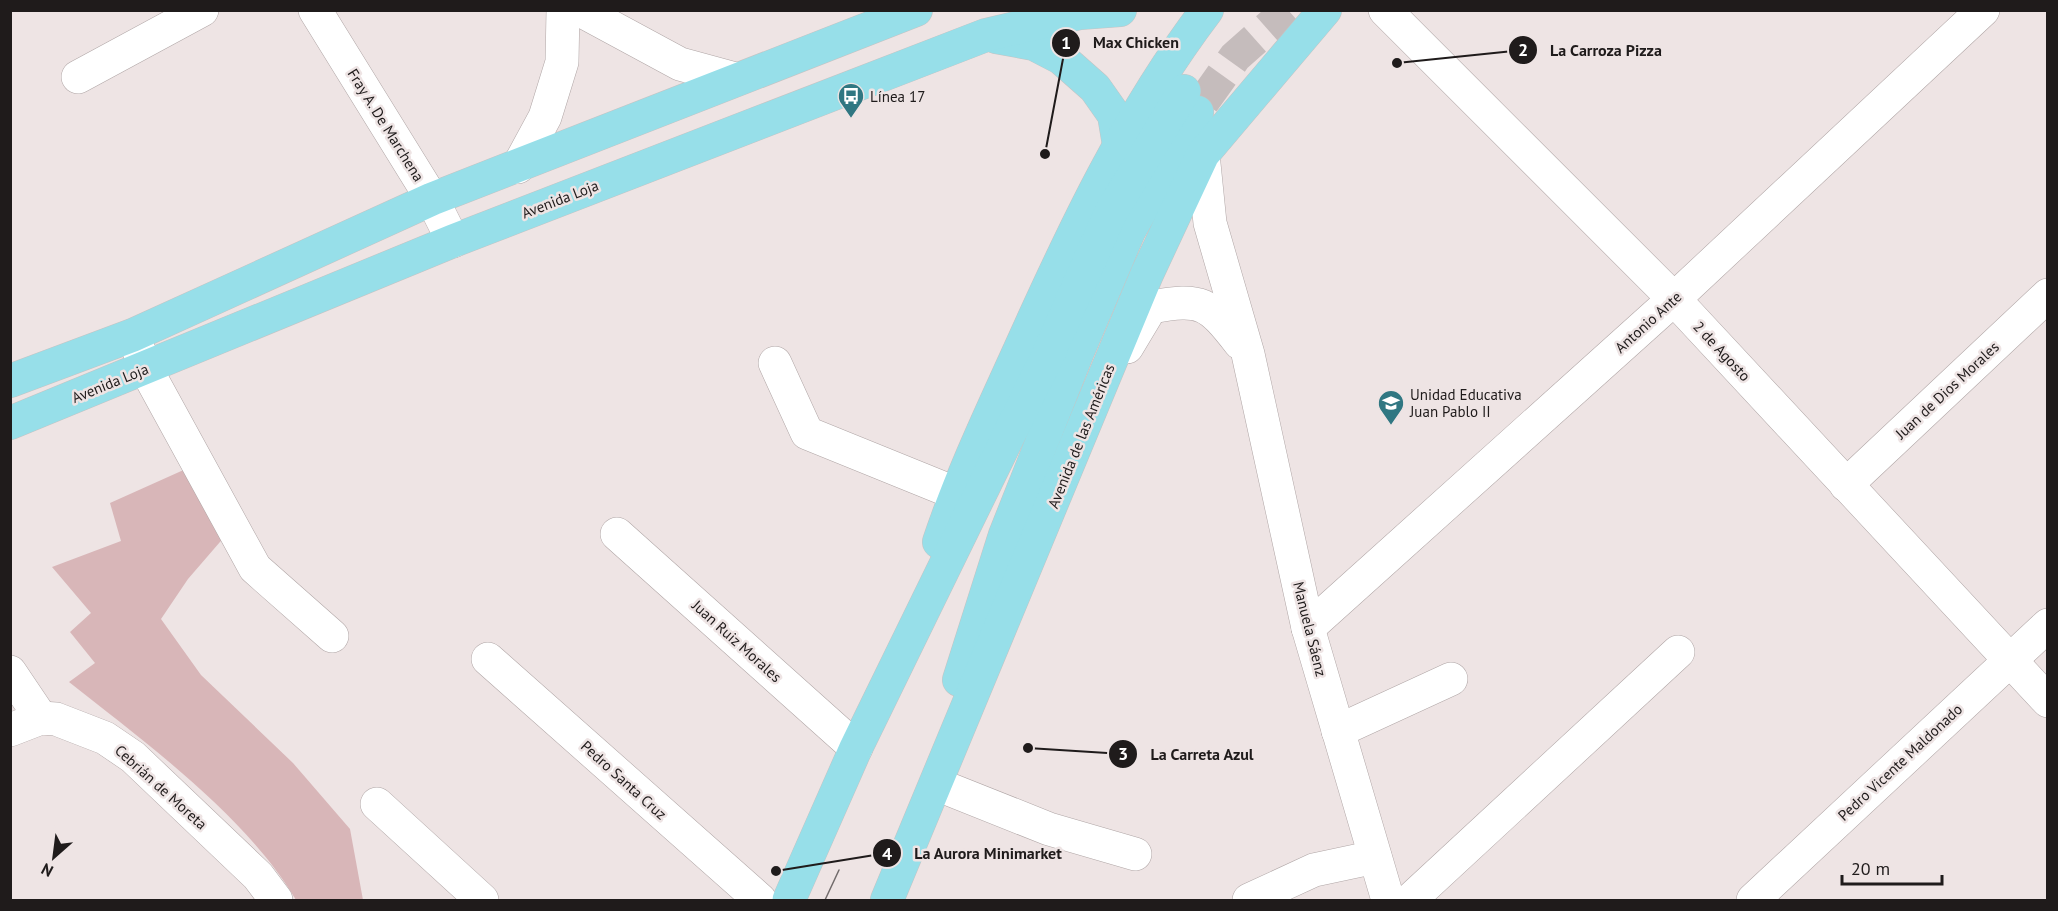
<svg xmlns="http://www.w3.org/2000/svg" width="2058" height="911" font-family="'PT Sans',sans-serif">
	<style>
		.green { fill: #d8b6b8 }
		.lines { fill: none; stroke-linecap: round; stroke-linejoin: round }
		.major-tunnel { stroke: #c5bcbc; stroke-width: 33; stroke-dasharray: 33 16; stroke-linecap: butt }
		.minor-casing { stroke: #b0a6a6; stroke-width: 34 }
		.major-casing { stroke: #c5c4c4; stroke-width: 34 }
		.minor { stroke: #fff; stroke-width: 33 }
		.major { stroke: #97dfe9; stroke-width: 33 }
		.tram { stroke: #716b6b; stroke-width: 1.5 }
		.labels { text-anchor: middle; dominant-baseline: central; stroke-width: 5; stroke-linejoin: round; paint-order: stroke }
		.poi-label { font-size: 15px; fill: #1f1b1b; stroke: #eee4e4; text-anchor: start }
		.street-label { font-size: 15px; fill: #1f1b1b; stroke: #eee4e4 }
		.leader { fill: none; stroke: #1f1b1b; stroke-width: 2 }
		.callout-dot { fill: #1f1b1b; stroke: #eee4e4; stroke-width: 2 }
		.mark-label { font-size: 18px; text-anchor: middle; font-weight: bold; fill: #fff }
		.callout-label { font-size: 16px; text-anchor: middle; font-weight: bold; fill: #1f1b1b; stroke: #eee4e4; stroke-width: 5; stroke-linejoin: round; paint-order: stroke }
	</style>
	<rect width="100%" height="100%" fill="#eee4e4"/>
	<path class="green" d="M 188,468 L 226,535 L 188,579 L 161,619 L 201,675 L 293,763 L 350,829 L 363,900 L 296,900 C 246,816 145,742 69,682 L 95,663 L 70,632 L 91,613 L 52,567 L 121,541 L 110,503 Z"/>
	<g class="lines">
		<path class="major-tunnel" d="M 1203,102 L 1235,57 L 1288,10"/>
		<g class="minor-casing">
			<g id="minor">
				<path d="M 315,10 L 432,199 L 453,241"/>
				<path d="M 580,10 L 680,64 L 735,79"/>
				<path d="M 1385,10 L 1674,299 L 2048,701"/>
				<path d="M 78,77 L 202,10"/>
				<path d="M 1203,154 L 1210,223 L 1248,354 L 1308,628 L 1388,900"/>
				<path d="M 518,167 L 545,117 L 562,62 L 563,10"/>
				<path d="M 135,340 L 146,369 L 255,568 L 332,636"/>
				<path d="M 1127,347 L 1151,307 C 1202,298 1208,302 1240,343"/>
				<path d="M 775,363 L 807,433 L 955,493"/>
				<path d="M 1846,485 L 2048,295"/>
				<path d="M 617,534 L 856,748"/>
				<path d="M 1308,628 L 1674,299 L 1983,10"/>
				<path d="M 488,659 L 760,900"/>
				<path d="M 10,672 L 41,718"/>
				<path d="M 10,730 L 41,718 L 56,719 L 105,738 L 133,757 L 258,876 L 276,900"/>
				<path d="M 1338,731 L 1451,679"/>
				<path d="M 936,784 L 1049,829 L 1135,854"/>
				<path d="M 377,804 L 482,900"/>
				<path d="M 1249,900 L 1314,870 L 1375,857"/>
				<path d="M 1410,900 L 1678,652"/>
				<path d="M 1753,900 L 2048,625"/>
			</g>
		</g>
		<g class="major-casing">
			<g id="major">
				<path d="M 996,37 L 1034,44 L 1061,58 L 1095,88 L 1114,115 L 1119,145"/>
				<path d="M 10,381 L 133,335 L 432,199 L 916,10"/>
				<path d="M 10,423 L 453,241 L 986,35 L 1080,13 L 1120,10"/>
				<path d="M 939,542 C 961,476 991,413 1020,349 C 1073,231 1128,114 1207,10"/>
				<path d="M 959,680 L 1005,535 L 1078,351 L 1129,231 L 1197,112"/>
				<path d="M 789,900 L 856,748 L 1048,355 L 1110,214 L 1184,91"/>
				<path d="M 887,900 L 1147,274 L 1203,154 L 1325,10"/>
			</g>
		</g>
		<use href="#minor" class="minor"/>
		<use href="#major" class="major"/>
		<path class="tram" d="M 825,900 L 839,870"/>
	</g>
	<defs>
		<g id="bus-pin" transform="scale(1.35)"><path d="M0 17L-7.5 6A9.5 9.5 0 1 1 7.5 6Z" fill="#307782" stroke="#eee4e4"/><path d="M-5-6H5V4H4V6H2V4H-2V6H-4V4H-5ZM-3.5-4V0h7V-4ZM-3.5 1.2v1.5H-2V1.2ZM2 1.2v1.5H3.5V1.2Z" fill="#fff"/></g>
		<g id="school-pin" transform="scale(1.35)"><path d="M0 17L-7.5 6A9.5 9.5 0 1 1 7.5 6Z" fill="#307782" stroke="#eee4e4"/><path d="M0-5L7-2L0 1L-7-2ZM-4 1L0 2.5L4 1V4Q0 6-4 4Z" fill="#fff"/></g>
	</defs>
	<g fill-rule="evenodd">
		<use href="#bus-pin" x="851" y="96"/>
		<use href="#school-pin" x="1391" y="403"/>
	</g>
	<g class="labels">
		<g class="poi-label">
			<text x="870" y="96">Línea 17</text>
			<text x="1410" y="394">Unidad Educativa<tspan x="1410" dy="17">Juan Pablo II</tspan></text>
		</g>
		<g class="street-label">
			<text transform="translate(386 125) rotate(58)">Fray A. De Marchena</text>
			<text transform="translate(560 199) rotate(-21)">Avenida Loja</text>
			<text transform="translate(1648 322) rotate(-42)">Antonio Ante</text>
			<text transform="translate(1722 351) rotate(47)">2 de Agosto</text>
			<text transform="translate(110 383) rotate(-22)">Avenida Loja</text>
			<text transform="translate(1947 390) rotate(-43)">Juan de Dios Morales</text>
			<text transform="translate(1081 436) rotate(-68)">Avenida de las Américas</text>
			<text transform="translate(1310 629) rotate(76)">Manuela Sáenz</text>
			<text transform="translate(737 641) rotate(42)">Juan Ruiz Morales</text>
			<text transform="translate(1900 762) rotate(-43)">Pedro Vicente Maldonado</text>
			<text transform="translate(624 780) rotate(42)">Pedro Santa Cruz</text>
			<text transform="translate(161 787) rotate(42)">Cebrián de Moreta</text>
		</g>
	</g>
	<path class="leader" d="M1045 154L1066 43M1397 63L1523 50M1028 748L1123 754M776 871L887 853"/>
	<g class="callout-dot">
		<circle cx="1045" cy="154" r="6"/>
		<circle cx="1397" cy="63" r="6"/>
		<circle cx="1028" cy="748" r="6"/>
		<circle cx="776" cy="871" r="6"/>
		<circle cx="1066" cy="43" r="15"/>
		<circle cx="1523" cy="50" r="15"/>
		<circle cx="1123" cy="754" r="15"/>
		<circle cx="887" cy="853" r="15"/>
	</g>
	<g class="mark-label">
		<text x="1066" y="49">1</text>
		<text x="1523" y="56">2</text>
		<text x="1123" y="760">3</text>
		<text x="887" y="860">4</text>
	</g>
	<g class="callout-label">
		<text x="1136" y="48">Max Chicken</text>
		<text x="1606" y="56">La Carroza Pizza</text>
		<text x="1202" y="760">La Carreta Azul</text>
		<text x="988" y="859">La Aurora Minimarket</text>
	</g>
	<rect width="2058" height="911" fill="none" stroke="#1f1b1b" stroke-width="24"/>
	<g transform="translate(54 857) rotate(208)" stroke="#eee4e4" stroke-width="4.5" paint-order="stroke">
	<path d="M0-4.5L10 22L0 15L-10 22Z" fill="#1f1b1b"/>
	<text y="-9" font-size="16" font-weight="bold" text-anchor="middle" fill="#1f1b1b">N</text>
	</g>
	<path d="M1842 875v9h100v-9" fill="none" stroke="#1f1b1b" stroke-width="3"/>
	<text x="1851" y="875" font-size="18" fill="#1f1b1b" stroke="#eee4e4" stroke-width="4.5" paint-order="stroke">20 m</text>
</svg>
